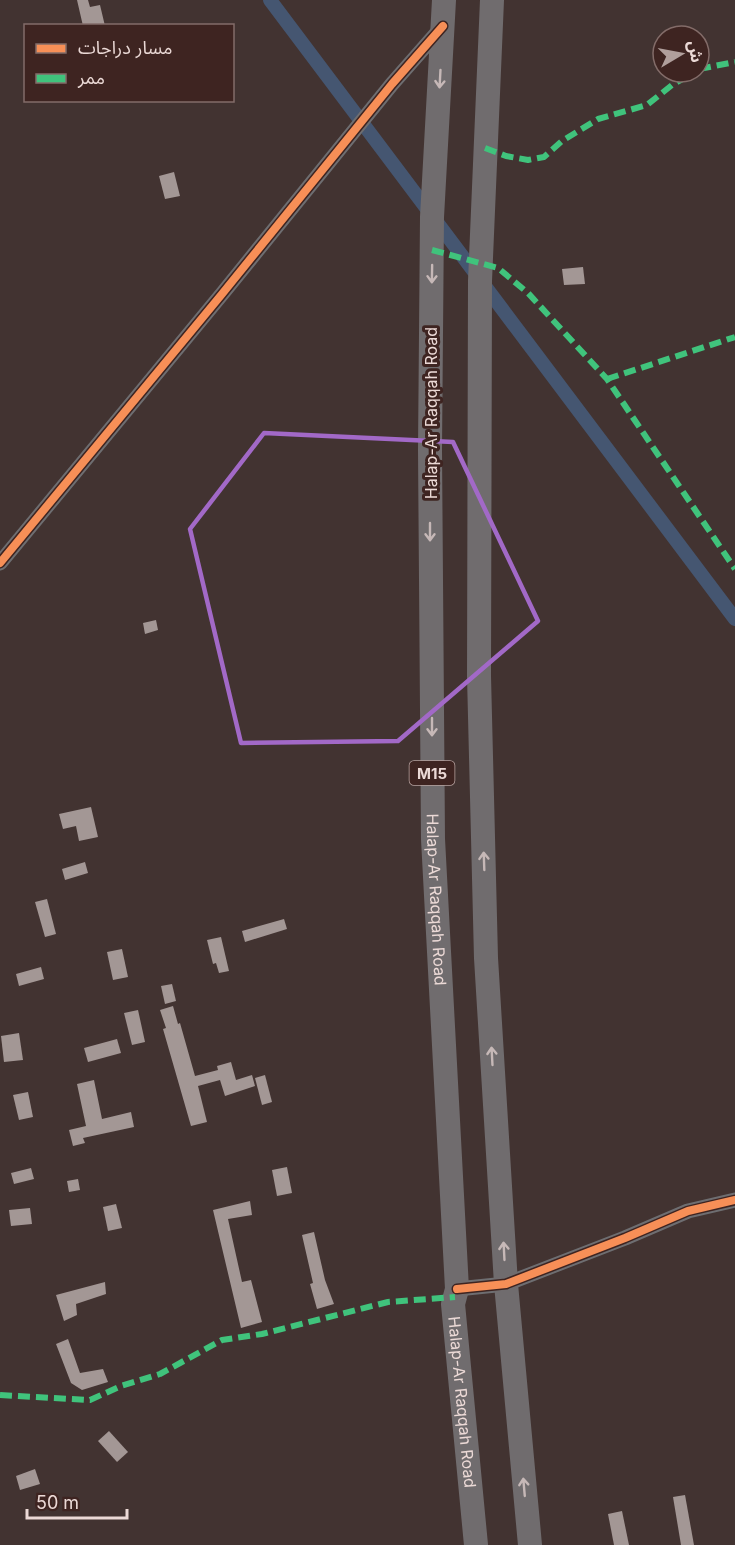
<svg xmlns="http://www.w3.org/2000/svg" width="735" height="1545" font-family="Inter,'Noto Sans Arabic',sans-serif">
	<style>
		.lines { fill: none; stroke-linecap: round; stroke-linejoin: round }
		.canal { stroke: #455671; stroke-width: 14 }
		.building { fill: #a39795 }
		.minor { stroke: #6e6e71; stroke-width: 15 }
		.trunk { stroke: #706c6e; stroke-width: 24 }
		.quiet { stroke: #40c37c; stroke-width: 6; stroke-dasharray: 12 6; stroke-linecap: butt }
		.cycleway-casing { stroke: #3e2421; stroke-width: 11 }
		.cycleway { stroke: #f78f57; stroke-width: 8 }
		.oneway { stroke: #c6b8b7 }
		.marked { fill: none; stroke: #a269c7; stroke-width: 4.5; stroke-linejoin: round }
		.labels { text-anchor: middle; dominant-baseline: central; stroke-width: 6; stroke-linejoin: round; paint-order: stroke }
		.shield { fill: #3e2421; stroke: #b7a3a0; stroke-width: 1.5 }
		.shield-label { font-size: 15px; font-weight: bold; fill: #ebd9d6 }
		.street-label { font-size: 16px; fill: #ebd9d6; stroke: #3e2421 }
	</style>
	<rect width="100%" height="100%" fill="#423331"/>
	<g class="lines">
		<path class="canal" d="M 270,0 L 735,619"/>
	</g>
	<g class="building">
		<path d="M 77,0 L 88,0 L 90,7 L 100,5 L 105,26 L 83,26 Z"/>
		<path d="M 174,172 L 180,196 L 165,199 L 159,176 Z"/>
		<path d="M 583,267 L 585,284 L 564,285 L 562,269 Z"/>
		<path d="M 156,620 L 158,630 L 145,634 L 143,623 Z"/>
		<path d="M 91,807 L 98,837 L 79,841 L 76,826 L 63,829 L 59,814 Z"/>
		<path d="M 85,862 L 88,873 L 65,880 L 62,869 Z"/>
		<path d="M 47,899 L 56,934 L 45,937 L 35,902 Z"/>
		<path d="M 284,919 L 287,929 L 245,942 L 242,931 Z"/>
		<path d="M 221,937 L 229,971 L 219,973 L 216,963 L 213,964 L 207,940 Z"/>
		<path d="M 122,949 L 128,977 L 113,980 L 107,952 Z"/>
		<path d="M 41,967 L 44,979 L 19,986 L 16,974 Z"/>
		<path d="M 172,984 L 176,1001 L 165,1004 L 161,986 Z"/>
		<path d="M 173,1006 L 178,1024 L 180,1023 L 195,1076 L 218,1070 L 217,1066 L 231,1062 L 236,1080 L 252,1075 L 255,1086 L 225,1096 L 220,1080 L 198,1086 L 207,1122 L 191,1126 L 163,1029 L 166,1028 L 160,1010 Z"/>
		<path d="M 138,1010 L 145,1042 L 132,1045 L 124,1013 Z"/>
		<path d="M 19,1033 L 23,1060 L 4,1062 L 1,1036 Z"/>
		<path d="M 117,1039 L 121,1053 L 88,1062 L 84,1048 Z"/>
		<path d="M 265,1075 L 272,1102 L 262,1105 L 255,1078 Z"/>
		<path d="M 94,1080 L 102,1119 L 131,1112 L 134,1127 L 83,1138 L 85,1143 L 73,1146 L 69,1130 L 86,1126 L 77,1084 Z"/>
		<path d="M 28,1092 L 33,1117 L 19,1120 L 13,1095 Z"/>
		<path d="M 287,1167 L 292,1193 L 277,1196 L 272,1170 Z"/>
		<path d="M 31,1168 L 34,1179 L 14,1184 L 11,1173 Z"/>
		<path d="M 78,1179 L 80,1190 L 69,1192 L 67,1181 Z"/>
		<path d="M 250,1201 L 252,1215 L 228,1219 L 242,1282 L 251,1280 L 262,1322 L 241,1328 L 213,1210 Z"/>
		<path d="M 116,1204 L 122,1228 L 108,1231 L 103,1207 Z"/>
		<path d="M 30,1208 L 32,1224 L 11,1226 L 9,1210 Z"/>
		<path d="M 314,1232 L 325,1280 L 334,1304 L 317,1309 L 310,1284 L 313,1283 L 302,1235 Z"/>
		<path d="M 105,1282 L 106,1294 L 76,1304 L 77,1315 L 64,1321 L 56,1295 Z"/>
		<path d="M 68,1339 L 80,1373 L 103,1369 L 108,1382 L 82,1390 L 71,1383 L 56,1344 Z"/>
		<path d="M 109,1431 L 128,1452 L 117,1462 L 98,1441 Z"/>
		<path d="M 35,1469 L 40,1484 L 20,1490 L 16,1476 Z"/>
		<path d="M 685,1495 L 694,1545 L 681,1545 L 673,1497 Z"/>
		<path d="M 622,1511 L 629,1545 L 614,1545 L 608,1514 Z"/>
	</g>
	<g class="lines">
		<g class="minor">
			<path d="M 0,563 L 222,294 L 392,84 L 443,26"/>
			<path d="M 457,1289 L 506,1284 L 625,1238 L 688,1211 L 735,1200"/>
		</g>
		<g class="trunk">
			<path id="s1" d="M 444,0 L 432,217 L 430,450 L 433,839 L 457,1289 L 453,1304 L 476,1545"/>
			<path d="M 492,0 L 480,281 L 479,676 L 486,958 L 506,1284 L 530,1545"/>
		</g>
		<g class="quiet">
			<path d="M 699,69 L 735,62"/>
			<path d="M 485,148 L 506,156 L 528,160 L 544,157 L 562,141 L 598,119 L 647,105 L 672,85 L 695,72"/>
			<path d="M 432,250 L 498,268 L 528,293 L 607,379 L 735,569"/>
			<path d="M 607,379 L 735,337"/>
			<path d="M 0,1395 L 90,1400 L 121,1386 L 160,1374 L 222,1340 L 262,1334 L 388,1302 L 455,1297"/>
		</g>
		<g class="cycleway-casing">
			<g id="cycleway">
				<path d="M 0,563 L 222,294 L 392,84 L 443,26"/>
				<path d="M 457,1289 L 506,1284 L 625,1238 L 688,1211 L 735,1200"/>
			</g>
		</g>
		<use href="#cycleway" class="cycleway"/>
	</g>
	<defs><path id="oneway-shaft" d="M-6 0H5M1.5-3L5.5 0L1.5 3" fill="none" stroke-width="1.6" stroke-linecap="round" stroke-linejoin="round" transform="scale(1.5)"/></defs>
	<g class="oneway">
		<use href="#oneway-shaft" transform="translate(440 79) rotate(93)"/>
		<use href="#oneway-shaft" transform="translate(432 274) rotate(91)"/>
		<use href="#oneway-shaft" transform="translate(430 532) rotate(90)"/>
		<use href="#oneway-shaft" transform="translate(432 727) rotate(90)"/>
		<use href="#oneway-shaft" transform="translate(484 861) rotate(-92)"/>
		<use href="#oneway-shaft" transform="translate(492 1056) rotate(-93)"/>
		<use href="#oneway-shaft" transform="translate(504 1251) rotate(-93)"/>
		<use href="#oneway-shaft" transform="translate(524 1487) rotate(-95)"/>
	</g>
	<path class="marked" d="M 264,433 L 453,442 L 538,621 L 398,741 L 241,743 L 190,529 Z"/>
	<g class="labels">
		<rect class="shield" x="409.5" y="761" width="45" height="24" rx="4.5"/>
		<g class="shield-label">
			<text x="432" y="773">M15</text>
		</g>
		<g class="street-label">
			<text transform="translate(431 413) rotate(-90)">Halap-Ar Raqqah Road</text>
			<text stroke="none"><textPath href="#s1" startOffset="900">Halap-Ar Raqqah Road</textPath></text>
			<text stroke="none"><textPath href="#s1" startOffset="1404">Halap-Ar Raqqah Road</textPath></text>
		</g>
	</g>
	<rect x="24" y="24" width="210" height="78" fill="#3e2421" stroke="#836c69" stroke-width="1.5"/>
	<rect x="36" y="44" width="30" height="9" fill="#f78f57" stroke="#836c69" stroke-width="1.5"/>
	<text x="78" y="54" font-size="18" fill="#ebd9d6">مسار دراجات</text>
	<rect x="36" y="74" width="30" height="9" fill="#40c37c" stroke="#836c69" stroke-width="1.5"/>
	<text x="78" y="84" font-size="18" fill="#ebd9d6">ممر</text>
	<g transform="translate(681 54) rotate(80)"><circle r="28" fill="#3e2421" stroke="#836c69" stroke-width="1.5"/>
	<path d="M0-4.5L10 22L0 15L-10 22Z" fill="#b09f9c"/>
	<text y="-9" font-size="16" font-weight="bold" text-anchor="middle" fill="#ebd9d6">ش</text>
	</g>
	<path d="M27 1509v9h100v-9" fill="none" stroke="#ebd9d6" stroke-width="3"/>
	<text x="36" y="1509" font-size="18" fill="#ebd9d6" stroke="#3e2421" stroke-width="4.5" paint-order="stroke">50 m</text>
</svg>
